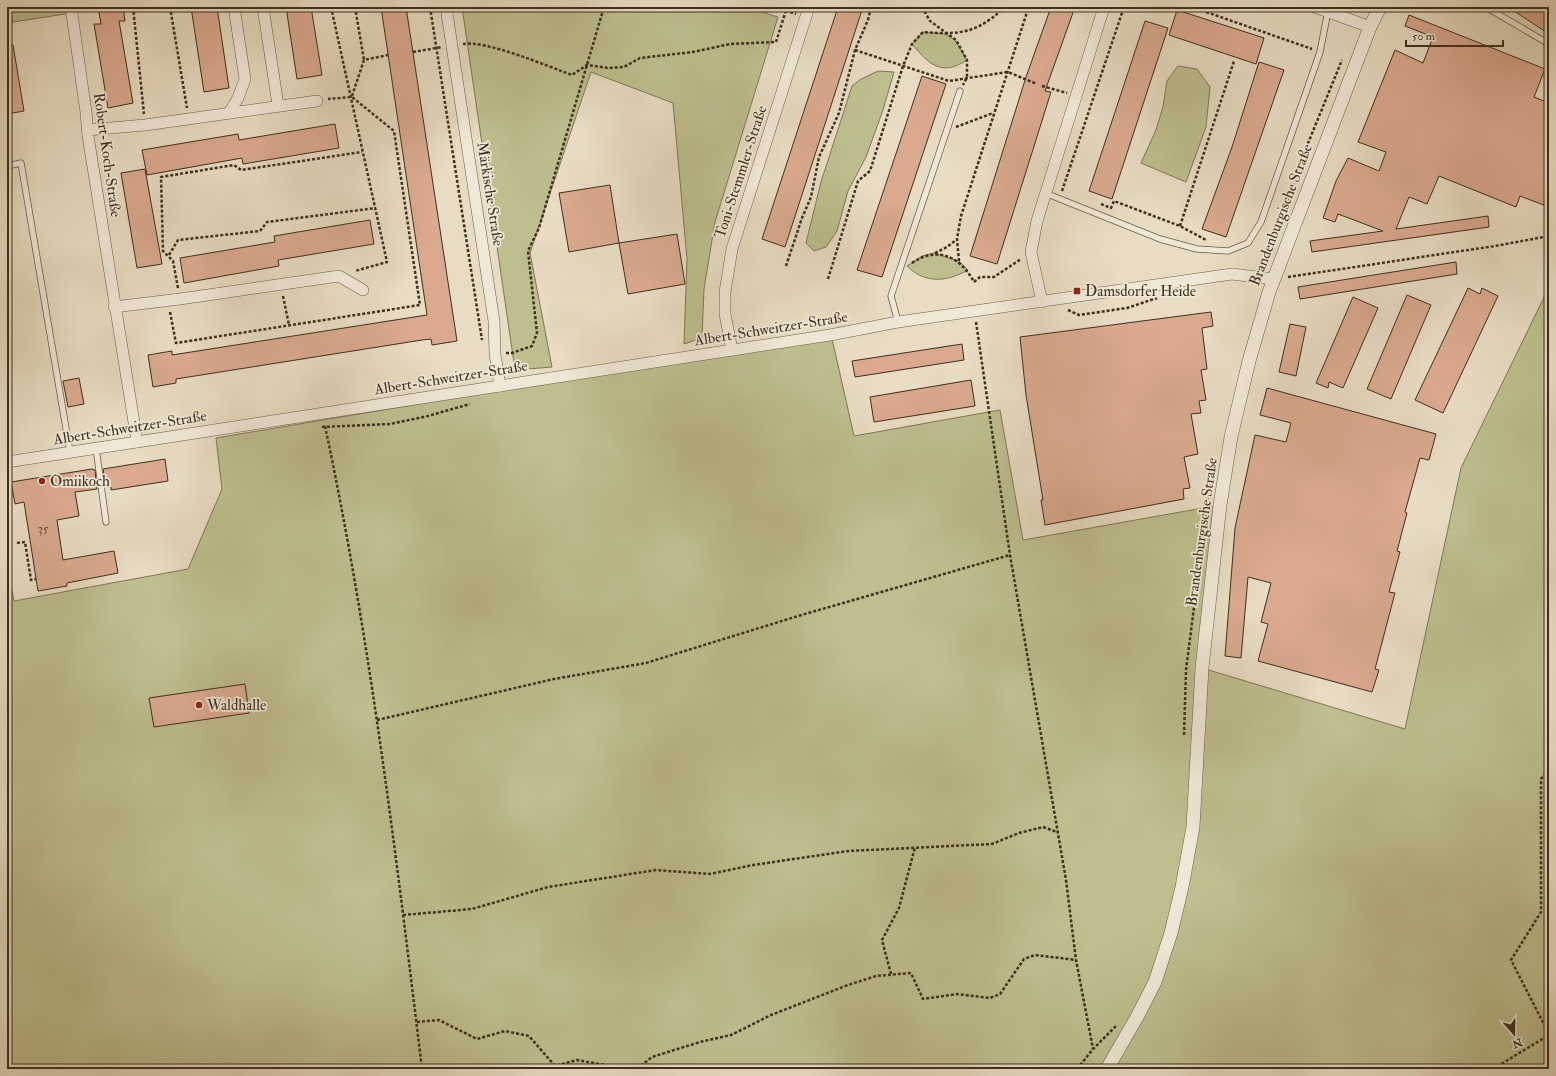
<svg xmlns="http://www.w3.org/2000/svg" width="1556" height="1076" font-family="'IM FELL Double Pica',serif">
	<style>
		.green { fill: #bebe8e; stroke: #7e7656 }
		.building { fill: #daa98f; stroke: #3d2f1e }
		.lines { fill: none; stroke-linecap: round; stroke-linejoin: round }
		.service-casing { stroke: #685a47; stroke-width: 7 }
		.minor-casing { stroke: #685a47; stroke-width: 12 }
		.tertiary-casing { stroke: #685a47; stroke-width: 14 }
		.path { stroke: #3d2f1e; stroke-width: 2.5; stroke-dasharray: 3 2; stroke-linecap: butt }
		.service { stroke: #f0e8d7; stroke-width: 5.5 }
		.minor { stroke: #f0e8d7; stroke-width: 11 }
		.tertiary { stroke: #f0e8d7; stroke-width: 13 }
		.poi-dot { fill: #8f2418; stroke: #f0e8d7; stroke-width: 1.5 }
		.labels { text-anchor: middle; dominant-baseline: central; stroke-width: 3.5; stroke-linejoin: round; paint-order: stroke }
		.number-label { font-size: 13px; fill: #644e3a }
		.street-label { font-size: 15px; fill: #3d2f1e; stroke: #f0e8d7 }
		.poi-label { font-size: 15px; fill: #3d2f1e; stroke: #f0e8d7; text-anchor: start }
	</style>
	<rect width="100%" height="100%" fill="#e8dcc2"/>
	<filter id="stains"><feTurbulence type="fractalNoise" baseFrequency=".005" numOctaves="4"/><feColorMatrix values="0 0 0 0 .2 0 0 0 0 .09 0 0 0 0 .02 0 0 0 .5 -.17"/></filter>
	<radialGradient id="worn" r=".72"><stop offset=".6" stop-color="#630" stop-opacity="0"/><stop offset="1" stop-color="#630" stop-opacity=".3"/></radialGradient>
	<g class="green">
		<path d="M 7,7 L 71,7 L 72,13 L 7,23 Z"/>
		<path d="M 462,7 L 745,7 L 778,17 L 715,222 L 704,289 L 702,338 L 684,344 L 687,259 L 673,103 L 591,72 L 530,253 L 552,367 L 515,370 Z"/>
		<path d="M 923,32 C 953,34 952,34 967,60 C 941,77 929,64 912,44 Z"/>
		<path d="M 1178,66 L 1197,69 L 1210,87 L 1206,127 L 1186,182 L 1141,163 L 1156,130 L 1163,107 L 1167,81 Z"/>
		<path d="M 878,71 L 894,72 L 883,110 L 866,157 L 848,191 L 837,231 L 826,247 L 814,251 L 806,243 L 821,182 L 852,86 L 861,79 Z"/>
		<path d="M 934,253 L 959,261 L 968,270 C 947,282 925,284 907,266 L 922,256 Z"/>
		<path d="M 1549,287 L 1549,1069 L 7,1069 L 7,563 L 14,601 L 188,569 L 222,489 L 216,438 L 830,335 L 833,343 L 854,436 L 1000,410 L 1023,540 L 1220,505 L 1202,668 L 1405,729 L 1461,468 Z"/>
	</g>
	<g class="building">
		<path d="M 98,7 L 123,7 L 125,21 L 119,21 L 133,103 L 108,108 L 94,24 L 101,24 Z"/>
		<path d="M 191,7 L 217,7 L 229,88 L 204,92 Z"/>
		<path d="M 286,7 L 311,7 L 322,75 L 297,79 Z"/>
		<path d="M 381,7 L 406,7 L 457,341 L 432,345 L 431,339 L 422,340 L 176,379 L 176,383 L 153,387 L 148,355 L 172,351 L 172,355 L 427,315 Z"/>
		<path d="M 838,7 L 863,7 L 785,247 L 762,239 Z"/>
		<path d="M 1051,7 L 1075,7 L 1045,91 L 1051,92 L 997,264 L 970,256 L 1026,77 Z"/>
		<path d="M 1508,7 L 1549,7 L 1549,34 Z"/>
		<path d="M 1177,10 L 1264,38 L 1256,64 L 1169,35 Z"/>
		<path d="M 1409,15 L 1545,69 L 1534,97 L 1549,103 L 1549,207 L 1520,196 L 1516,207 L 1439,176 L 1427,204 L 1409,197 L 1396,229 L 1488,216 L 1489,227 L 1312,252 L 1310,241 L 1383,231 L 1338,214 L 1335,222 L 1323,218 L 1336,181 L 1348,158 L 1379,171 L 1386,152 L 1358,142 L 1395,50 L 1423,63 L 1433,37 L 1405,26 Z"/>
		<path d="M 1145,21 L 1168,28 L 1112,199 L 1089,191 Z"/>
		<path d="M 13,45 L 24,111 L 7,114 L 7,46 Z"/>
		<path d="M 1259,62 L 1284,70 L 1226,237 L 1202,229 L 1232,147 Z"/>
		<path d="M 922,76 L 946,84 L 882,277 L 857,270 Z"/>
		<path d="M 335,124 L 339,148 L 243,164 L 242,158 L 147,175 L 142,150 L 238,134 L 239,140 Z"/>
		<path d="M 145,169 L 162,264 L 137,268 L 121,173 Z"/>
		<path d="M 610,185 L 619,243 L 569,252 L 559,193 Z"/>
		<path d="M 370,220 L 374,244 L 278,260 L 279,266 L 184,283 L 180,258 L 275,242 L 274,236 Z"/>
		<path d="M 677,234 L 685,284 L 628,294 L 619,243 Z"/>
		<path d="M 1456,262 L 1457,274 L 1300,299 L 1298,287 Z"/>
		<path d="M 1468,288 L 1480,294 L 1482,288 L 1498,296 L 1443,413 L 1415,400 Z"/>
		<path d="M 1407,295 L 1431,305 L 1391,399 L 1367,389 Z"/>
		<path d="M 1353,297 L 1378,308 L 1343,388 L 1329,382 L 1328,388 L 1316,383 Z"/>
		<path d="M 1211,312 L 1213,326 L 1202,328 L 1207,369 L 1201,370 L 1206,400 L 1199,401 L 1201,413 L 1191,414 L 1198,454 L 1184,457 L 1190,488 L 1183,489 L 1184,499 L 1045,525 L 1041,500 L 1043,500 L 1026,395 L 1020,337 Z"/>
		<path d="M 1290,324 L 1306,327 L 1296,376 L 1279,372 Z"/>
		<path d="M 962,344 L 964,360 L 855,377 L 852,361 Z"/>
		<path d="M 79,378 L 84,404 L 68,407 L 63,381 Z"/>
		<path d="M 971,380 L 975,406 L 874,422 L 870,397 Z"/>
		<path d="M 1267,388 L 1436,434 L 1429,460 L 1420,458 L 1405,512 L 1407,513 L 1397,551 L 1400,552 L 1389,592 L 1395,593 L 1375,669 L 1379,670 L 1372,692 L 1258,661 L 1268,624 L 1261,622 L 1271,583 L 1248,577 L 1241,658 L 1225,656 L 1235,528 L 1255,435 L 1286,442 L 1291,423 L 1260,415 Z"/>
		<path d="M 165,459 L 168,481 L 111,490 L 111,487 L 106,487 L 103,469 Z"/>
		<path d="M 92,469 L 95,470 L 97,489 L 75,492 L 79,516 L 57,520 L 63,560 L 114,551 L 118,573 L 67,583 L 67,586 L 38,591 L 24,502 L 15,504 L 11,482 Z"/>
		<path d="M 245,684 L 249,713 L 154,727 L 149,698 Z"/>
	</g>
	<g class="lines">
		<g class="service-casing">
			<g id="service">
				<path d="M 1486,7 L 1549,44"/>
				<path d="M 7,166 L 21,163 L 70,452"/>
				<path d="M 1045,193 L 1160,239 L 1197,249 L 1228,251 L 1248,243 L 1261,222 L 1320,52 L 1328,11"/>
				<path d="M 898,322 L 891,296 L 960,91"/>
				<path d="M 96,448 L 106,522"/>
			</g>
		</g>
		<g class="minor-casing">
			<g id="minor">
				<path d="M 71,7 L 86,112 L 88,136 L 137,441"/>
				<path d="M 263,7 L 278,105"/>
				<path d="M 446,7 L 494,321 L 495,354 L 500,386"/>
				<path d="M 1315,7 L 1370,27"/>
				<path d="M 229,113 L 238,98 L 245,79 L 234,7"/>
				<path d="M 87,130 L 145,125 L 317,101"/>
				<path d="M 1042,302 L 1031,252 L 1037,221 L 1104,7"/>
				<path d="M 114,307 L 180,299 L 339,276 L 363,290"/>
				<path d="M 732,350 L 725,314 L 725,292 L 732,249 L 809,7"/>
				<path d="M 7,462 L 830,335 L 898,322 L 1232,274 L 1273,279"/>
			</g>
		</g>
		<g class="tertiary-casing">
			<path id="tertiary" d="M 1107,1069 L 1137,1017 L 1155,982 L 1171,933 L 1182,887 L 1193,827 L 1202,668 L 1220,505 L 1231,437 L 1249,361 L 1269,292 L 1370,27 L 1380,7"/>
		</g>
		<g class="path">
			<path d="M 133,7 L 144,114"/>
			<path d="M 170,7 L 187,108"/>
			<path d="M 331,7 L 387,262 L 355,271"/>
			<path d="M 355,7 L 364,60"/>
			<path d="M 430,7 L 482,340"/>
			<path d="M 776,7 L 796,14"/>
			<path d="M 922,7 L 930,21 L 956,40 L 967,60 L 967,77 L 963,85"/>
			<path d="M 1192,7 L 1312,49"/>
			<path d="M 463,44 C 486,40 547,66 572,75 L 587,65 L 608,68 L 624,67 L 640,58 L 693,52 L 730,44 L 776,42 L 787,7"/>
			<path d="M 855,50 L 949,81 L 1008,72 L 1037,84"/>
			<path d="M 413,52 L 442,47"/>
			<path d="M 1042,86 L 1067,93"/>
			<path d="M 352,96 L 364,60 L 388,55"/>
			<path d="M 956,127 L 993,113"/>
			<path d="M 1062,191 L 1124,7"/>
			<path d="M 1101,204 L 1111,208 L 1114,201 L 1180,226 L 1206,240"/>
			<path d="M 1285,210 L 1302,158 L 1342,60"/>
			<path d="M 1180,226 L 1234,61"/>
			<path d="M 935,253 L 947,247 L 956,240"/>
			<path d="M 169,255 L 178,240 L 260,231 L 267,222 L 376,208"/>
			<path d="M 959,261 L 957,239 L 961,216 L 1028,9 L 1027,7"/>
			<path d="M 912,263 C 937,246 960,256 974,282 L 980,277 L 994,277 L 1021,259"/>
			<path d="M 786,266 L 802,218 L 811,197 L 819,157 L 839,113 L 855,50 L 868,20 L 871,7"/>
			<path d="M 1288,277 L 1495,246 L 1549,236"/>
			<path d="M 828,279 L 858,181 L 870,171 L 903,66 L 912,44 L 923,32 C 948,34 969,35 989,20 C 995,16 999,13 1003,7"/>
			<path d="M 178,288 L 173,261 L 163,251 L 161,177 L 234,165 L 241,170 L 362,152"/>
			<path d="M 283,296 L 289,325"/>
			<path d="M 1068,310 L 1079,315 L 1127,308 L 1157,298"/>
			<path d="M 170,312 L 176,343 L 420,305 L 394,131 L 352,97 L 328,99"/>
			<path d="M 976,322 L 1010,555 L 1066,880 L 1076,960 L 1093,1049"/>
			<path d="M 506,353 L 512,353 L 532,346 L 537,333 L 528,251 L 539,228 L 604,7"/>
			<path d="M 325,426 C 370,638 396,854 422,1069"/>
			<path d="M 322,427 L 390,424 L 428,416 L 470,404"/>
			<path d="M 17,543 L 25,542 L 31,580 L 36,579"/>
			<path d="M 377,720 L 554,679 L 646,663 L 798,616 L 1010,555"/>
			<path d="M 1184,735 L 1186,670 L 1211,474"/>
			<path d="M 1549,769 L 1541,779 L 1541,912 L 1511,960 L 1549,1034"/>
			<path d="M 403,915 L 472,909 L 548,887 L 656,870 L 710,874 L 753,865 L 848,851 L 992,844 L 1019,833 L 1043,827 L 1057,832"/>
			<path d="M 891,974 L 882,940 L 899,908 L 915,847"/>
			<path d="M 417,1022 L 439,1020 L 477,1039 L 505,1031 L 529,1036 L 555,1066 L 577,1060 L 627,1069"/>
			<path d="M 7,1061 L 11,1060"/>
			<path d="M 637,1069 L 652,1057 L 700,1042 L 731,1035 L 771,1015 L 848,985 L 876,976 L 911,973 L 923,999 L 957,994 L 990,998 L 1000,994 L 1024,959 L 1035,955 L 1076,960"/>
			<path d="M 1077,1069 L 1093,1049 L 1116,1026"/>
			<path d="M 1493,1069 L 1549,1035"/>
		</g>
		<use href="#service" class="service"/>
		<use href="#minor" class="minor"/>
		<use href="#tertiary" class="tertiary"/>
	</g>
	<g class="poi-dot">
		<rect x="1073" y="287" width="8" height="8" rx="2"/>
		<circle cx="42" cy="481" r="4"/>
		<circle cx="199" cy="705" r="4"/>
	</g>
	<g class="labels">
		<g class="number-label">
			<text x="43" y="529">35</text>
		</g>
		<g class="street-label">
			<text transform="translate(107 155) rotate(82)">Robert-Koch-Straße</text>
			<text transform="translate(741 172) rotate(-72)">Toni-Stemmler-Straße</text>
			<text transform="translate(490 194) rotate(81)">Märkische Straße</text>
			<text transform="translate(1281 215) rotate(-69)">Brandenburgische Straße</text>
			<text transform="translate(771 329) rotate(-9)">Albert-Schweitzer-Straße</text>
			<text transform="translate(451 378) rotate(-9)">Albert-Schweitzer-Straße</text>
			<text transform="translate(130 428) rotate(-9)">Albert-Schweitzer-Straße</text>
			<text transform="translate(1202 532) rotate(-82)">Brandenburgische Straße</text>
		</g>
		<g class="poi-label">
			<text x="1085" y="291">Damsdorfer Heide</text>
			<text x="50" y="481">Omiikoch</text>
			<text x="207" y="705">Waldhalle</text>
		</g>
	</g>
	<rect width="1556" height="1076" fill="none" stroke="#e8dcc2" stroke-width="24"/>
	<rect x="8" y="8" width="1540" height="1060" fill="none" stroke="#3d2f1e" stroke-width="2"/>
	<rect x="12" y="12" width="1532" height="1052" fill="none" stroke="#3d2f1e"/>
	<g transform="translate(1514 1034) rotate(160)" stroke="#f0e8d7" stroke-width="3" paint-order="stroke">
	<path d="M0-3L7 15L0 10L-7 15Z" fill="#3d2f1e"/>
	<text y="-6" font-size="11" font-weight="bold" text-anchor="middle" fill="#3d2f1e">N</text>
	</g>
	<path d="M1406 40v6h97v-6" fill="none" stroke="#3d2f1e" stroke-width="2"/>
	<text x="1412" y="40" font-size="12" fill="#3d2f1e" stroke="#f0e8d7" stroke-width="3" paint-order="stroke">50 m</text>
	<rect width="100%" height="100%" filter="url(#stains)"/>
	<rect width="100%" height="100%" fill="url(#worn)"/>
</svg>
